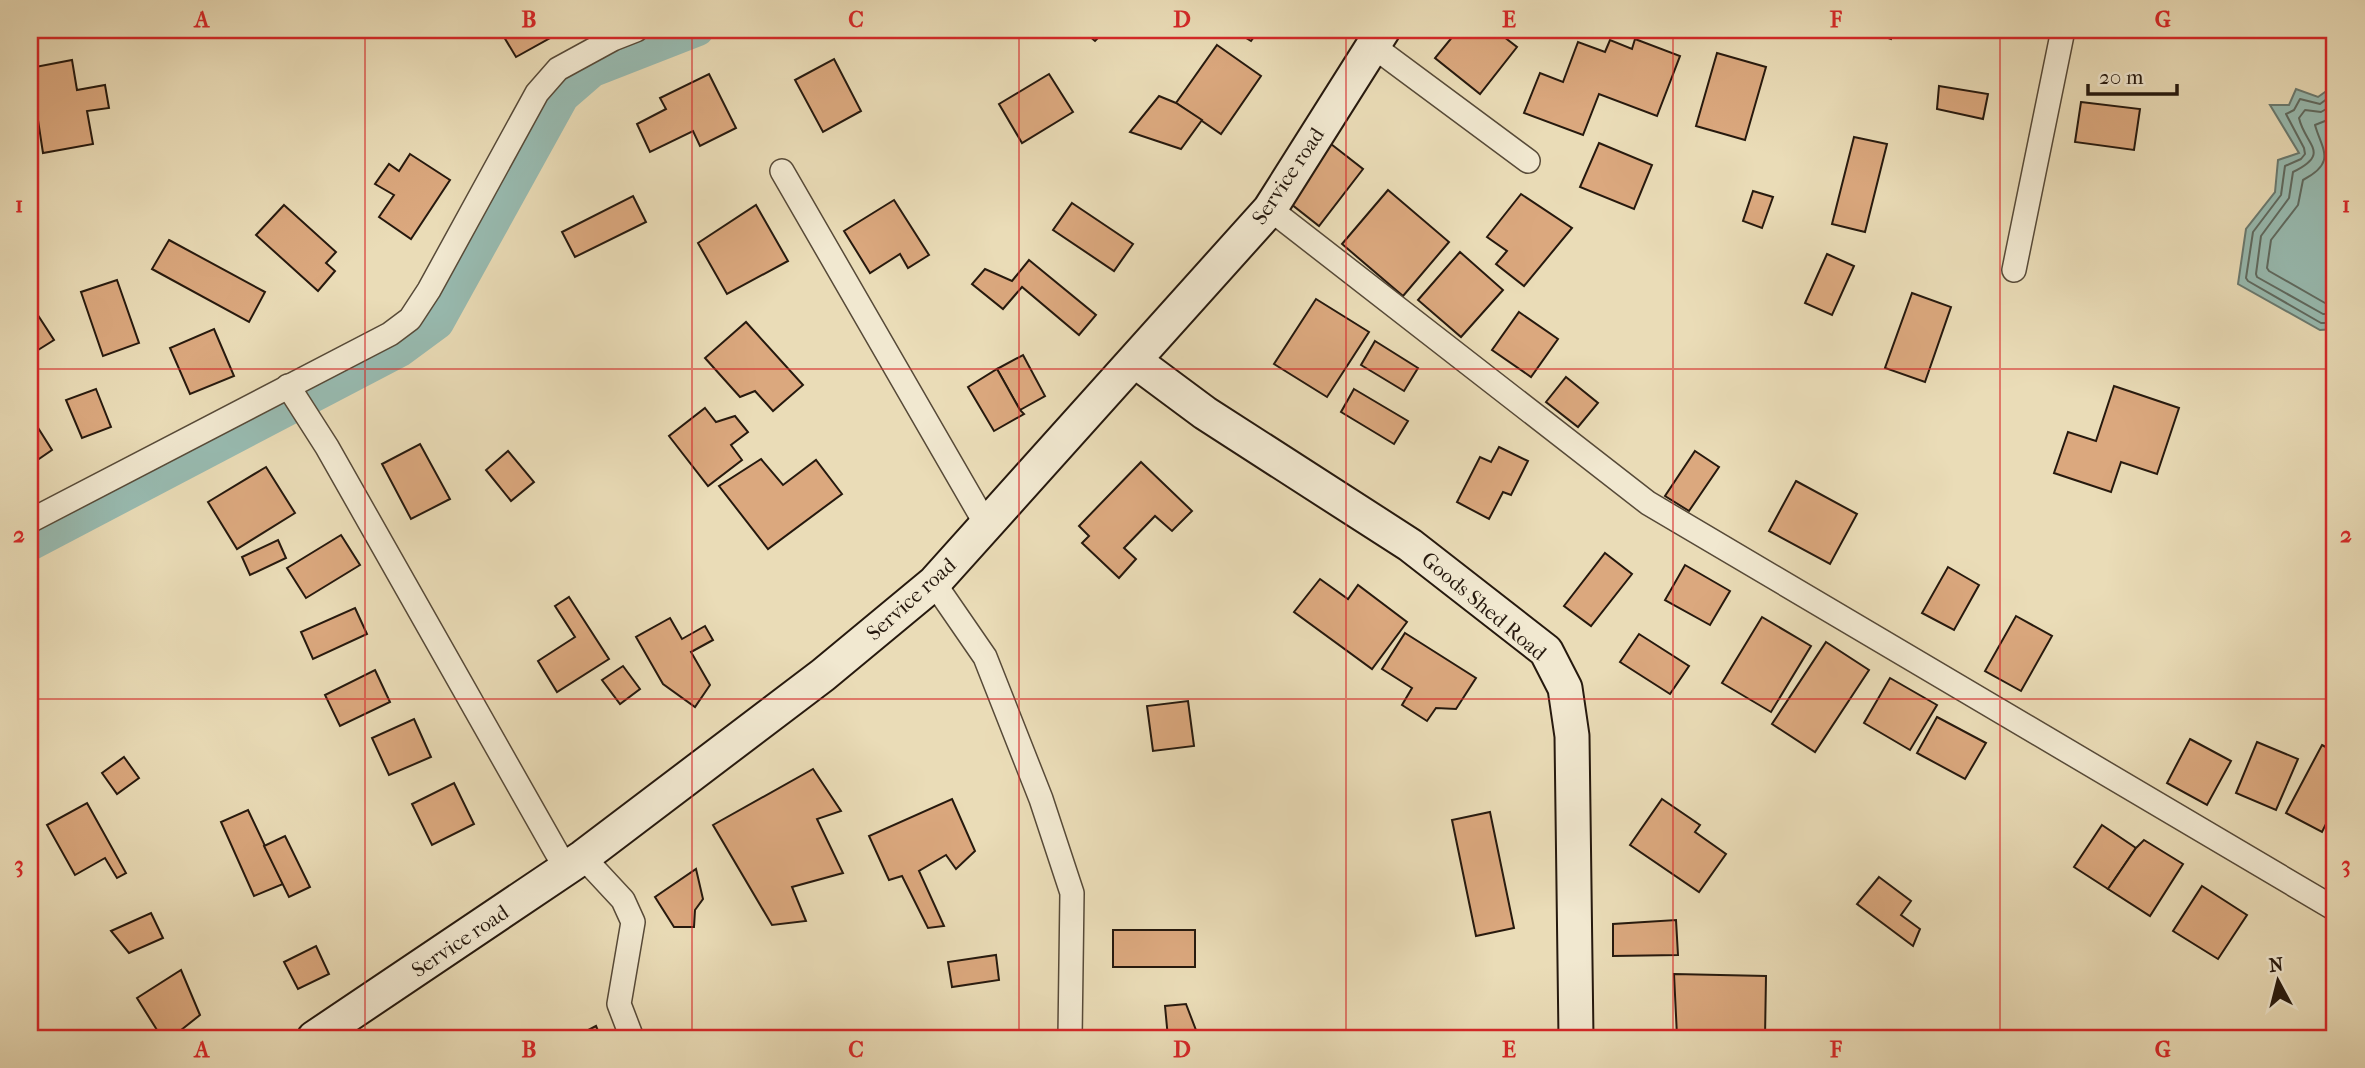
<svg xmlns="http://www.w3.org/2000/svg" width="2365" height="1068" font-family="'IM FELL French Canon',serif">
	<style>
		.water { fill: #98bbb1; stroke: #6a7a70; stroke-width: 2 }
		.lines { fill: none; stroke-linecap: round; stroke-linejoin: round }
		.shore { stroke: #5f6a60; stroke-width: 2 }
		.canal { stroke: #98bbb1; stroke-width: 32 }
		.building { fill: #dba87e; stroke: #26190e; stroke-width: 2 }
		.street-casing { stroke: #574a38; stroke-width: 26 }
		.secondary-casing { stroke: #26190e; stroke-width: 37 }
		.street { stroke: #f1e8d0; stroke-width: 23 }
		.secondary { stroke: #f1e8d0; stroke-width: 33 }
		.grid { fill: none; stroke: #d62828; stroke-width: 2; stroke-opacity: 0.55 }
		.labels { text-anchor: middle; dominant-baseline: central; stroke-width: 6; stroke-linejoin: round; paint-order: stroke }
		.street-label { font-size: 21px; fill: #26190e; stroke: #f1e8d0 }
		.neatline { fill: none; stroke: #d62828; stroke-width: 2.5 }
		.grid-label { font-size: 23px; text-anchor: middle; font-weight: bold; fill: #d62828 }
	</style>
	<rect width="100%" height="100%" fill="#eadcb7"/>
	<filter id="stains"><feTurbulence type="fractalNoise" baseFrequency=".00286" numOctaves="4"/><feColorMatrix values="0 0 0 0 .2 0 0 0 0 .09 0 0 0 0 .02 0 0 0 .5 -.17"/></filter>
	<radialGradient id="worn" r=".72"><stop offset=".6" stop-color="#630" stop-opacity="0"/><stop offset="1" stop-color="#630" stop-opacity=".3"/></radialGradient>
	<path class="water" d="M 2335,85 L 2335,329 L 2320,330 L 2238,284 L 2246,229 L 2275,192 L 2278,160 L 2299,153 L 2270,105 L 2289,105 L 2296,89 L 2318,97 Z"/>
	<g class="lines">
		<g class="shore">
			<path d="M 2335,93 L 2320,104 L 2300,99 L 2294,110 L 2286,114 L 2304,148 L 2305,154 L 2301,159 L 2285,166 L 2281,195 L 2253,232 L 2246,278 L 2248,281 L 2321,323 L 2335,323"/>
			<path d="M 2335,104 L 2321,112 L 2305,110 L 2299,118 C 2305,145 2332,153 2293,172 L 2289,198 L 2261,236 L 2256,274 L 2257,277 L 2323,314 L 2335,314"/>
			<path d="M 2335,117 L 2315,125 C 2322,150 2337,162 2303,180 L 2298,205 L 2271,240 L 2267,268 L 2269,271 L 2325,303 L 2335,303"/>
		</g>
		<path class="canal" d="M 30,545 L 400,351 L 438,323 L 563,97 L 593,71 L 698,30"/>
	</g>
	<g class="building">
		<path d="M 516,30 L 546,30 L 550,38 L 516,57 L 504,37 Z"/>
		<path d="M 1082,30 L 1106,30 L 1095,41 Z"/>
		<path d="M 1233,30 L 1259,30 L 1251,41 Z"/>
		<path d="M 1458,30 L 1495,30 L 1517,47 L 1480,94 L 1435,58 Z"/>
		<path d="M 1865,30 L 1894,30 L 1891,39 Z"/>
		<path d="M 1635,39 L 1680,56 L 1657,116 L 1599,94 L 1583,135 L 1524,113 L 1540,73 L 1563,82 L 1578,42 L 1605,52 L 1610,40 L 1632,49 Z"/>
		<path d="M 1217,45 L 1261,76 L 1221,134 L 1176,103 Z"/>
		<path d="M 1717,53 L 1766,67 L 1745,140 L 1696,126 Z"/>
		<path d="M 834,59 L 861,111 L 823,132 L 795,80 Z"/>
		<path d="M 72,60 L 77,90 L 105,85 L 109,108 L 87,111 L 93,144 L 43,153 L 30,68 Z"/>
		<path d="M 709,74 L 736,128 L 700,146 L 693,131 L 650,152 L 637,124 L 666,109 L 660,98 Z"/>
		<path d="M 1049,74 L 1073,112 L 1022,143 L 999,104 Z"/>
		<path d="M 1939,86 L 1988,94 L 1983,119 L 1937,109 Z"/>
		<path d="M 1159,96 L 1176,103 L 1202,120 L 1181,149 L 1130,132 Z"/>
		<path d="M 2081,102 L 2140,109 L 2134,150 L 2075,142 Z"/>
		<path d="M 1854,137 L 1887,144 L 1865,232 L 1832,224 Z"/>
		<path d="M 1599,143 L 1652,165 L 1634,209 L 1580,187 Z"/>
		<path d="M 1331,144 L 1363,169 L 1319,226 L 1286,200 Z"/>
		<path d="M 410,154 L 450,180 L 411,239 L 379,217 L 394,195 L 375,184 L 389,164 L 399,171 Z"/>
		<path d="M 1388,190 L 1449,242 L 1403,296 L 1342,244 Z"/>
		<path d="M 1753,191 L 1773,197 L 1762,228 L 1743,221 Z"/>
		<path d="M 1521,194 L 1572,228 L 1524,286 L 1496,264 L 1507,251 L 1487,237 Z"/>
		<path d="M 633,196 L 646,222 L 575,257 L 562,232 Z"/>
		<path d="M 894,200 L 929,255 L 908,268 L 900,254 L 870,273 L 844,231 Z"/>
		<path d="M 1072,203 L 1133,244 L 1114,271 L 1053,230 Z"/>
		<path d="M 284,205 L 336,252 L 326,263 L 335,271 L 318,291 L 256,235 Z"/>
		<path d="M 756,205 L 788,261 L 727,294 L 698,243 Z"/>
		<path d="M 169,240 L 265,292 L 249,322 L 152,269 Z"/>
		<path d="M 1460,252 L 1503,290 L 1461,337 L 1418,300 Z"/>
		<path d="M 1827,254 L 1854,266 L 1832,315 L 1805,303 Z"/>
		<path d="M 1029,260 L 1096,315 L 1079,335 L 1022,287 L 1003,309 L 972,284 L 985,269 L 1012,281 Z"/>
		<path d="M 117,280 L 139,343 L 103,356 L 81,292 Z"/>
		<path d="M 1912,293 L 1951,307 L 1925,382 L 1885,368 Z"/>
		<path d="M 1316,299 L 1369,332 L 1327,397 L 1274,364 Z"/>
		<path d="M 30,303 L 54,340 L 30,355 Z"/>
		<path d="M 1519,312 L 1558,339 L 1531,377 L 1492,350 Z"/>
		<path d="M 746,322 L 803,385 L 773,411 L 755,391 L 740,397 L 705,358 Z"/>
		<path d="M 214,329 L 234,376 L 190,394 L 170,348 Z"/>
		<path d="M 1375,341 L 1418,368 L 1404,391 L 1361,365 Z"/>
		<path d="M 1023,355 L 1045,396 L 1020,410 L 997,369 Z"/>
		<path d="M 997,369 L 1020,410 L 1024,414 L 994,431 L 968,387 Z"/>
		<path d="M 1566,377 L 1598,403 L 1578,427 L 1546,402 Z"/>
		<path d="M 2114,386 L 2179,408 L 2157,474 L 2121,462 L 2111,492 L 2054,473 L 2068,432 L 2096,441 Z"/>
		<path d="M 96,389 L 111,427 L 82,438 L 66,400 Z"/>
		<path d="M 1354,389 L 1408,421 L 1394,444 L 1341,412 Z"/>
		<path d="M 705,408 L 716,422 L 735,416 L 748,432 L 731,445 L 742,460 L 708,486 L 669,436 Z"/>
		<path d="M 35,423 L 52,450 L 30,465 L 30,426 Z"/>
		<path d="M 420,444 L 450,499 L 411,519 L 382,464 Z"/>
		<path d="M 1499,447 L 1528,461 L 1511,495 L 1503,492 L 1489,519 L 1457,502 L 1480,457 L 1491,462 Z"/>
		<path d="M 508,451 L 534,482 L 511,501 L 486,470 Z"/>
		<path d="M 1695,451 L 1719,467 L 1689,511 L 1665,496 Z"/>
		<path d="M 761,459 L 783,485 L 816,460 L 842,494 L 768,549 L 719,486 Z"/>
		<path d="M 1141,462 L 1192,511 L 1172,531 L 1155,516 L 1124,548 L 1136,559 L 1119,578 L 1082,543 L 1089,536 L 1079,526 Z"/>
		<path d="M 266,467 L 295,513 L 237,549 L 208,502 Z"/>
		<path d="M 1796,481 L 1857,514 L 1830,564 L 1769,531 Z"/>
		<path d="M 341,535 L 360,565 L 306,598 L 287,568 Z"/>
		<path d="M 278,540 L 286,558 L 250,575 L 242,557 Z"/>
		<path d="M 1605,553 L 1632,574 L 1591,626 L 1564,606 Z"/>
		<path d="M 1685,565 L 1730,591 L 1710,625 L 1665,600 Z"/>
		<path d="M 1948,567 L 1979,585 L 1954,630 L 1922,613 Z"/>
		<path d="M 1320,579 L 1348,599 L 1358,585 L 1407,622 L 1372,669 L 1294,612 Z"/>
		<path d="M 569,597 L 609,659 L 557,692 L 538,661 L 575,637 L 555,606 Z"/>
		<path d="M 355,608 L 367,634 L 313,659 L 301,632 Z"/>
		<path d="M 2016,616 L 2052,636 L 2021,691 L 1985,671 Z"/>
		<path d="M 1762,617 L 1811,646 L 1771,712 L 1722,683 Z"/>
		<path d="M 670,618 L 682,639 L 705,626 L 713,640 L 691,652 L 710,685 L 695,707 L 663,684 L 636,637 Z"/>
		<path d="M 1405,633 L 1476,678 L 1456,709 L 1436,708 L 1427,721 L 1402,705 L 1412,688 L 1382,669 Z"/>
		<path d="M 1639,634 L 1689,666 L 1670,694 L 1620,662 Z"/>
		<path d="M 1826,642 L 1869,670 L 1815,752 L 1772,724 Z"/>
		<path d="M 623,666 L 640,689 L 620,704 L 602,680 Z"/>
		<path d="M 375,670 L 390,702 L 340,726 L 325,695 Z"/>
		<path d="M 1890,678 L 1937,705 L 1910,750 L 1864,723 Z"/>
		<path d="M 1188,701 L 1194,746 L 1153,751 L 1147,706 Z"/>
		<path d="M 1937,717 L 1986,743 L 1965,779 L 1917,753 Z"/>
		<path d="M 414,719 L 431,757 L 389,775 L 372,738 Z"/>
		<path d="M 2190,739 L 2231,761 L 2207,805 L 2167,783 Z"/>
		<path d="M 2257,742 L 2298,759 L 2276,810 L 2236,793 Z"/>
		<path d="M 2322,745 L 2335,752 L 2335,806 L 2322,832 L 2286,813 Z"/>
		<path d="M 124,757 L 139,778 L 117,794 L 102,773 Z"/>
		<path d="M 813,769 L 841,811 L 817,819 L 843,873 L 792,887 L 806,921 L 772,925 L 713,825 Z"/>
		<path d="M 454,783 L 474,824 L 432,845 L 412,804 Z"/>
		<path d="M 952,799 L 975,851 L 956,869 L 946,855 L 919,871 L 944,926 L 928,928 L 902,876 L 889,880 L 869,836 Z"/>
		<path d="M 1662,799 L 1700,825 L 1695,832 L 1726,854 L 1699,892 L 1630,845 Z"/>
		<path d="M 87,803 L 126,873 L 117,878 L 105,858 L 75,875 L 47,825 Z"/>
		<path d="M 248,810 L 283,884 L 254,896 L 221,822 Z"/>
		<path d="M 1490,812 L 1514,928 L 1476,936 L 1452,820 Z"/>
		<path d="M 2102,825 L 2136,848 L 2108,889 L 2074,867 Z"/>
		<path d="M 285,836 L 310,887 L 289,897 L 264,846 Z"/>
		<path d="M 2144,840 L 2183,864 L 2150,916 L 2108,889 L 2136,848 Z"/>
		<path d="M 696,869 L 703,899 L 695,910 L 694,927 L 674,927 L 655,897 Z"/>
		<path d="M 1879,877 L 1911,901 L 1901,915 L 1920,929 L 1913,946 L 1857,904 Z"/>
		<path d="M 2202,886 L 2247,915 L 2218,959 L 2173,931 Z"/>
		<path d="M 151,913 L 163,938 L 129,953 L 111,931 Z"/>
		<path d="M 1676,920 L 1678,955 L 1613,956 L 1613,924 Z"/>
		<rect x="1113" y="930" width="82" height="37"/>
		<path d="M 316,946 L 329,974 L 298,989 L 284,962 Z"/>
		<path d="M 996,955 L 999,980 L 952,987 L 948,962 Z"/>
		<path d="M 181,970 L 200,1015 L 171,1038 L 162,1038 L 137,998 Z"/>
		<path d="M 1674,974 L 1766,976 L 1765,1038 L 1677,1036 Z"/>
		<path d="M 1186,1004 L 1199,1038 L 1168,1038 L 1165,1006 Z"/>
		<path d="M 596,1026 L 601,1038 L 573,1038 Z"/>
	</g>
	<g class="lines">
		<g class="street-casing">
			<g id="street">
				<path d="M 1373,46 L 1528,161"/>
				<path d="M 782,171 L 987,526"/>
				<path d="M 1270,209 L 1648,503 L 2335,909"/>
				<path d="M 2014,270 L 2063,30"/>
				<path d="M 288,386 L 327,447 L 566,869"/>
				<path d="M 30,521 L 390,334 L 410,319 L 429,290 L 537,93 L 558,69 L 613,39 L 636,30"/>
				<path d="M 934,583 L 985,657 L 1041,799 L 1072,893 L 1070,1038"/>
				<path d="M 583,857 L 623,900 L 633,922 L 619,1004 L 632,1038"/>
			</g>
		</g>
		<g class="secondary-casing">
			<g id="secondary">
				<path d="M 1135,361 L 1205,413 L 1410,545 L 1546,651 L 1565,688 L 1572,736 L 1576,1038"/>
				<path d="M 314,1038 L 583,857 L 823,675 L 934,583 L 1270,209 L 1383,30"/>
			</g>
		</g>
		<use href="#street" class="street"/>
		<use href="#secondary" class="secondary"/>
	</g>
	<path class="grid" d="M 365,30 L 365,1038M 692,30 L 692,1038M 1019,30 L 1019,1038M 1346,30 L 1346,1038M 1673,30 L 1673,1038M 2000,30 L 2000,1038M 30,369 L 2335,369M 30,699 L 2335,699"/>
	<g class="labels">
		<g class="street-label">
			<text transform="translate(1288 176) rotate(-56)">Service road</text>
			<text transform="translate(911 599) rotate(-42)">Service road</text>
			<text transform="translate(1484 606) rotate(40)">Goods Shed Road</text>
			<text transform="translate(460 941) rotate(-34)">Service road</text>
		</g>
	</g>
	<rect width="2365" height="1068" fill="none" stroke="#eadcb7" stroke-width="77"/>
	<g transform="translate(2278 981) rotate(353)" stroke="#f1e8d0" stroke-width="5" paint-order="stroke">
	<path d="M0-5L12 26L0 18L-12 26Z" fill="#26190e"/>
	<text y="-10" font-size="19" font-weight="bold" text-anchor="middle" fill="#26190e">N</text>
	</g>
	<path d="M2088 84v10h89v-10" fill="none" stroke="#26190e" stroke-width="3.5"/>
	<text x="2099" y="84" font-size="21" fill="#26190e" stroke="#f1e8d0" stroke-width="5" paint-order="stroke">20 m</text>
	<rect x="38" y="38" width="2288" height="992" class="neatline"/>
	<g class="grid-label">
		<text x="202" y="27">A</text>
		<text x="529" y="27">B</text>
		<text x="856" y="27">C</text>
		<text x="1182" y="27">D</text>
		<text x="1509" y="27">E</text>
		<text x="1836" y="27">F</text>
		<text x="2163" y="27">G</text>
		<text x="19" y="212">1</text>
		<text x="2346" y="212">1</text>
		<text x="19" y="542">2</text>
		<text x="2346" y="542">2</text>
		<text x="19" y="872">3</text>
		<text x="2346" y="872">3</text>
		<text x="202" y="1057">A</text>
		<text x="529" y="1057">B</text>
		<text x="856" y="1057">C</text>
		<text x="1182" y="1057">D</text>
		<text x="1509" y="1057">E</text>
		<text x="1836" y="1057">F</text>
		<text x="2163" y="1057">G</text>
	</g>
	<rect width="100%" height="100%" filter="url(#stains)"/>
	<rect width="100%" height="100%" fill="url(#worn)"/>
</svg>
